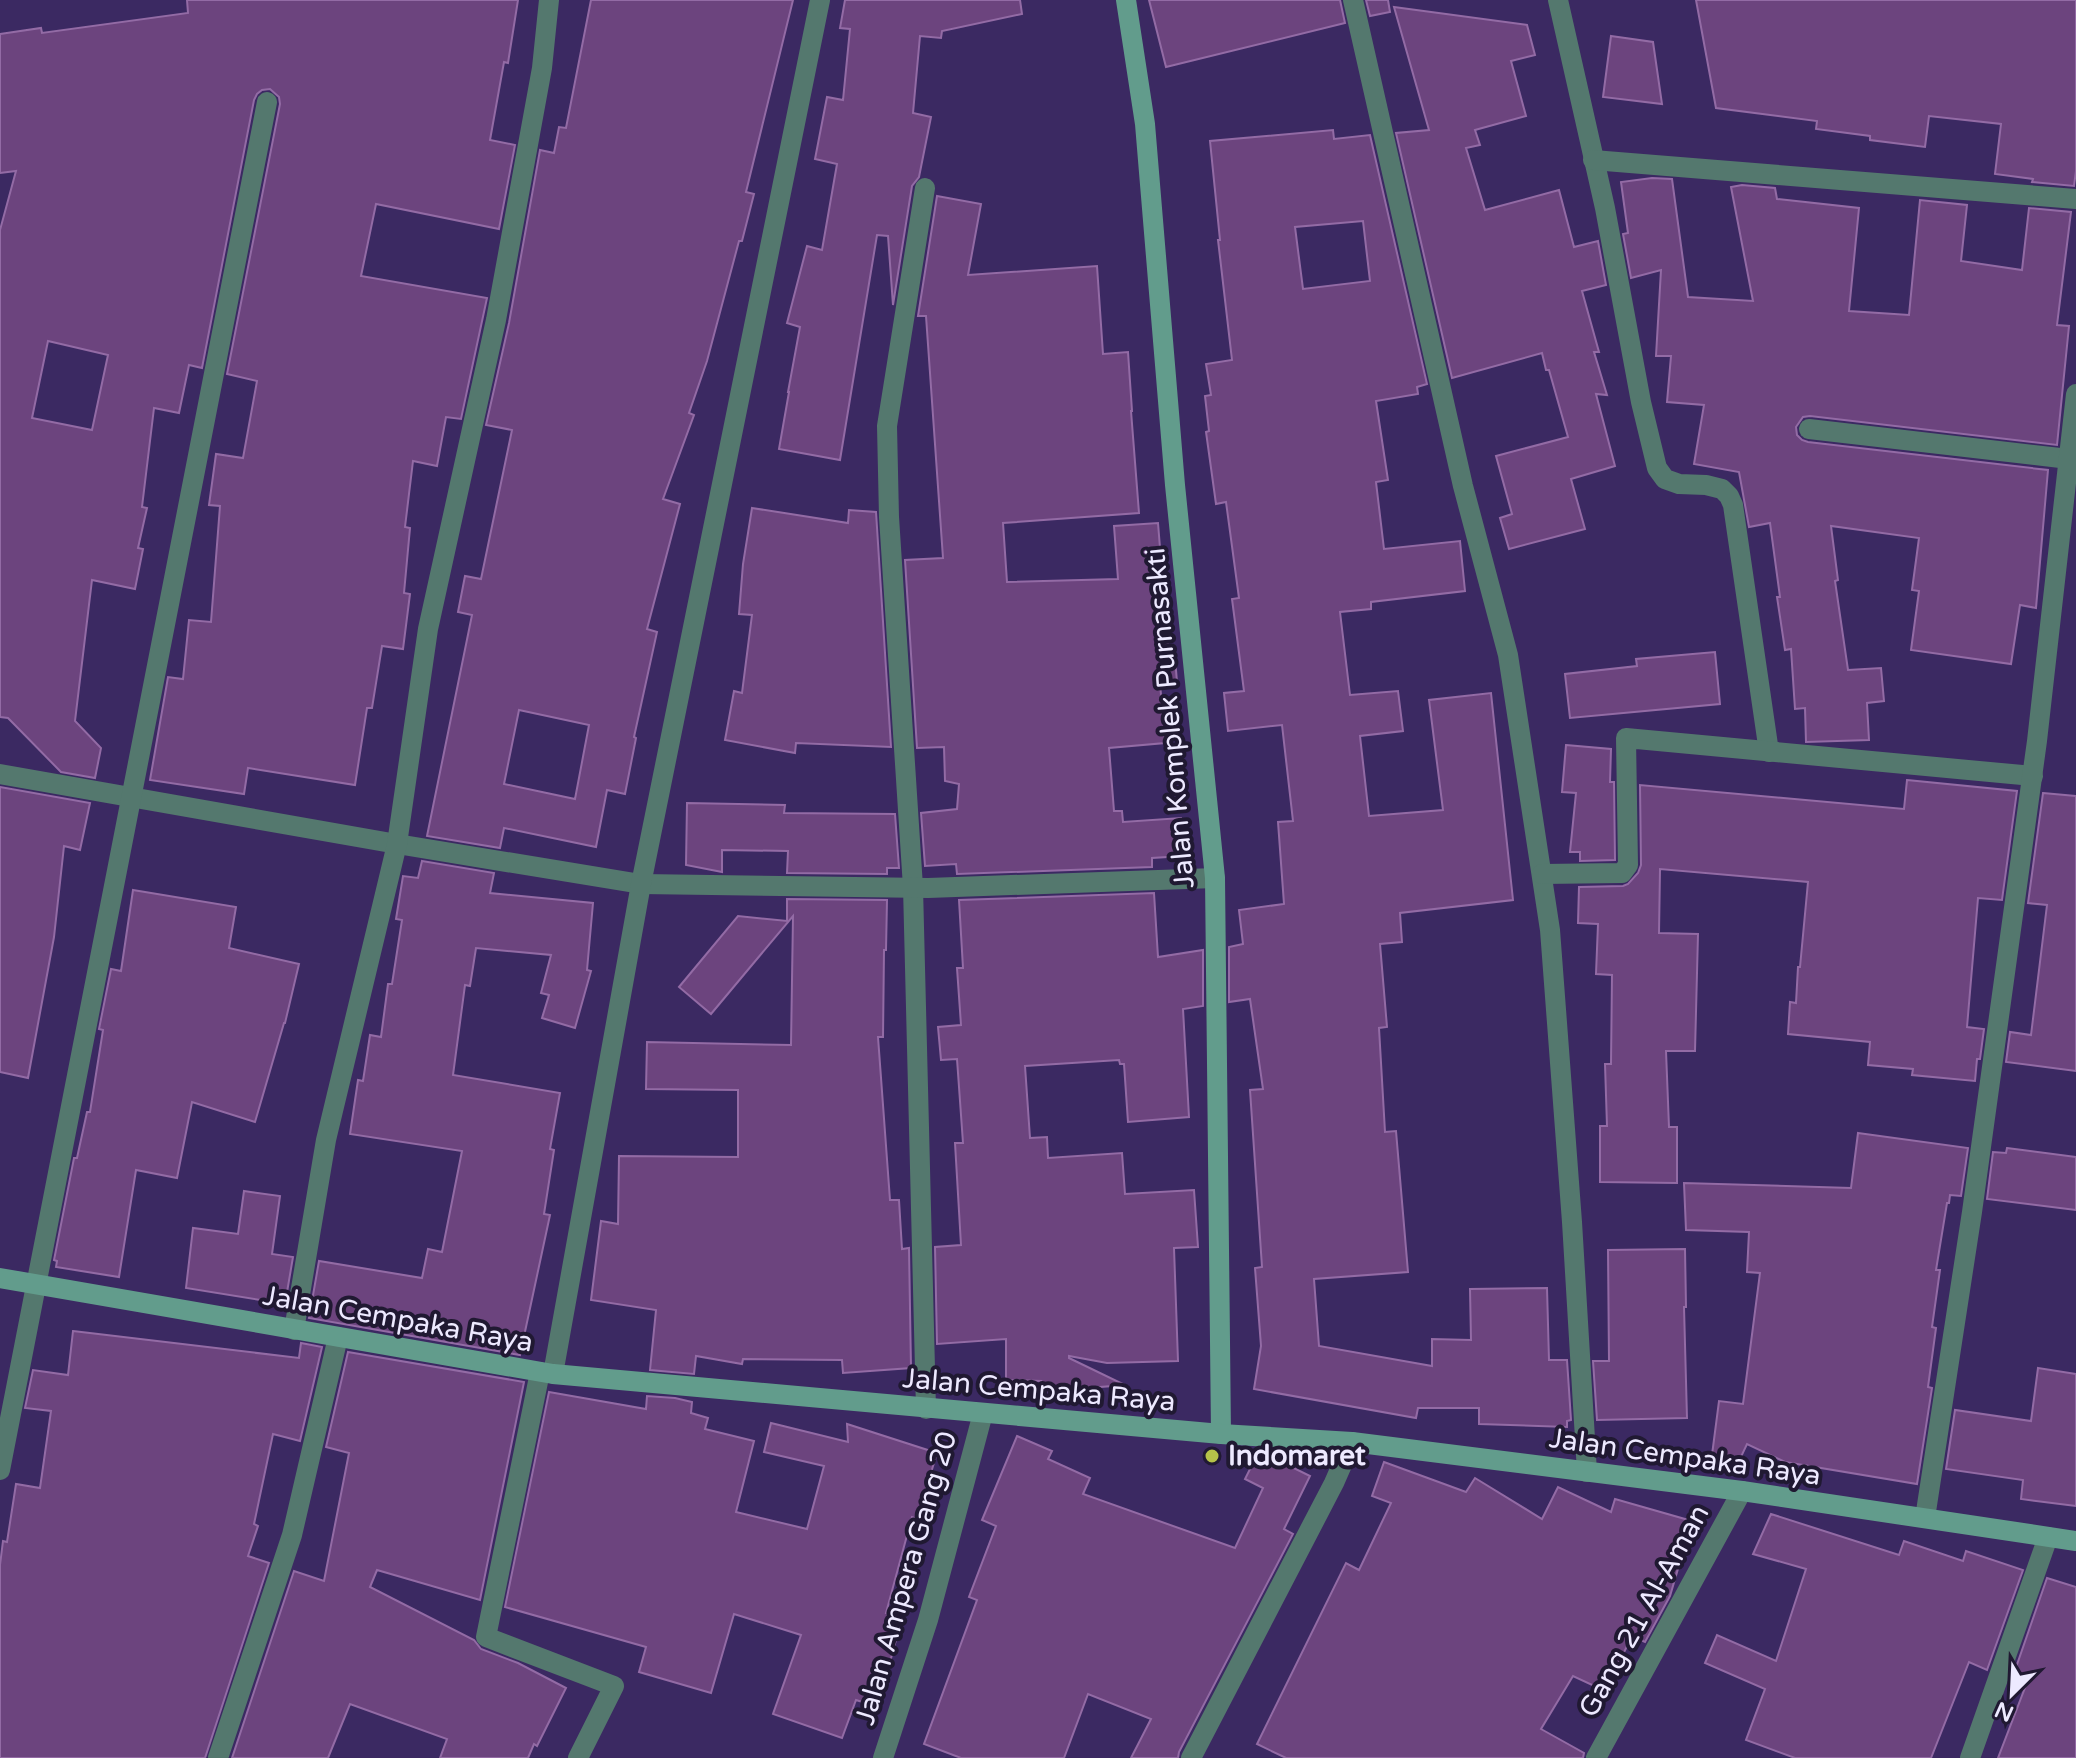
<svg xmlns="http://www.w3.org/2000/svg" width="2076" height="1758" font-family="'Varela Round',sans-serif">
	<style>
		.building { fill: #6c447e; stroke: #936ba5; stroke-width: 2; fill-rule: evenodd }
		.lines { fill: none; stroke-linecap: round; stroke-linejoin: round }
		.street { stroke: #54786e; stroke-width: 20 }
		.secondary { stroke: #629c8c; stroke-width: 20 }
		.poi-dot { fill: #b5c249; stroke: #201932; stroke-width: 3 }
		.labels { text-anchor: middle; dominant-baseline: central; stroke-width: 8; stroke-linejoin: round; paint-order: stroke }
		.street-label { font-size: 28px; fill: #ede9ff; stroke: #201932 }
		.poi-label { font-size: 28px; font-weight: bold; fill: #ede9ff; stroke: #201932; text-anchor: start }
	</style>
	<rect width="100%" height="100%" fill="#3b2962"/>
	<g class="building">
		<path d="M 187,0 L 518,0 L 508,63 L 504,62 L 490,140 L 515,145 L 499,229 L 376,204 L 361,276 L 487,298 L 461,419 L 446,417 L 437,466 L 413,461 L 405,527 L 410,528 L 404,593 L 410,594 L 403,649 L 382,646 L 372,708 L 367,708 L 355,785 L 248,768 L 244,794 L 150,780 L 168,677 L 183,679 L 189,620 L 211,622 L 220,506 L 209,505 L 216,454 L 243,458 L 257,381 L 227,374 L 280,104 L 279,97 L 270,89 L 262,90 L 257,94 L 254,100 L 202,368 L 189,365 L 179,413 L 154,408 L 142,507 L 147,508 L 138,548 L 143,549 L 135,589 L 92,580 L 75,721 L 101,748 L 95,778 L 61,772 L 8,718 L 0,717 L 0,230 L 16,171 L 0,173 L 0,34 L 41,28 L 42,33 L 188,13 ZM 48,341 L 108,355 L 92,430 L 32,418 Z"/>
		<path d="M 591,0 L 793,0 L 746,192 L 754,194 L 742,241 L 739,241 L 707,361 L 689,413 L 694,415 L 663,499 L 680,504 L 647,629 L 657,632 L 634,737 L 636,738 L 625,794 L 607,790 L 596,847 L 504,828 L 500,848 L 427,836 L 472,615 L 458,612 L 465,576 L 481,579 L 512,430 L 486,425 L 509,323 L 540,150 L 554,153 L 559,127 L 566,128 ZM 519,710 L 589,725 L 575,799 L 504,784 Z"/>
		<path d="M 845,0 L 1020,0 L 1022,14 L 942,31 L 941,38 L 920,36 L 913,113 L 931,117 L 919,177 L 912,186 L 893,305 L 888,236 L 877,235 L 840,460 L 779,449 L 789,392 L 788,392 L 800,327 L 787,323 L 807,246 L 822,250 L 837,164 L 815,159 L 827,97 L 843,100 L 850,29 L 840,28 Z"/>
		<path d="M 1149,0 L 1340,0 L 1345,23 L 1166,67 Z"/>
		<path d="M 1366,0 L 1388,0 L 1390,12 L 1370,16 Z"/>
		<path d="M 1696,0 L 2076,0 L 2076,171 L 2074,186 L 2032,182 L 2033,179 L 1995,174 L 2001,124 L 1929,116 L 1925,147 L 1870,140 L 1870,136 L 1816,129 L 1817,121 L 1716,108 Z"/>
		<path d="M 1394,7 L 1527,25 L 1535,55 L 1511,61 L 1526,116 L 1475,130 L 1480,145 L 1466,148 L 1485,210 L 1559,190 L 1574,247 L 1598,241 L 1606,285 L 1582,291 L 1599,352 L 1594,352 L 1607,395 L 1596,394 L 1615,466 L 1571,479 L 1585,529 L 1509,549 L 1500,518 L 1512,514 L 1496,456 L 1568,437 L 1549,370 L 1546,370 L 1542,353 L 1452,378 L 1396,133 L 1429,130 Z"/>
		<path d="M 1611,36 L 1653,42 L 1662,104 L 1603,97 Z"/>
		<path d="M 1333,130 L 1334,139 L 1370,135 L 1427,384 L 1417,387 L 1418,394 L 1376,401 L 1388,480 L 1376,482 L 1384,549 L 1460,541 L 1465,591 L 1371,602 L 1371,609 L 1340,612 L 1350,695 L 1398,691 L 1403,731 L 1360,736 L 1369,816 L 1443,810 L 1429,700 L 1491,693 L 1513,900 L 1400,913 L 1402,942 L 1380,944 L 1387,1027 L 1379,1028 L 1385,1132 L 1396,1131 L 1408,1272 L 1314,1279 L 1319,1346 L 1432,1366 L 1432,1339 L 1471,1340 L 1470,1289 L 1547,1288 L 1549,1360 L 1567,1360 L 1571,1420 L 1567,1421 L 1567,1427 L 1479,1424 L 1479,1408 L 1418,1408 L 1416,1418 L 1254,1389 L 1261,1346 L 1255,1268 L 1262,1267 L 1250,1090 L 1263,1089 L 1250,999 L 1229,1002 L 1229,947 L 1243,944 L 1239,910 L 1284,904 L 1278,822 L 1293,821 L 1282,725 L 1228,731 L 1224,693 L 1244,691 L 1232,599 L 1239,598 L 1226,502 L 1216,504 L 1206,432 L 1209,431 L 1205,396 L 1211,395 L 1206,364 L 1232,360 L 1218,240 L 1220,240 L 1210,141 ZM 1363,221 L 1370,281 L 1303,289 L 1295,227 Z"/>
		<path d="M 1652,178 L 1672,179 L 1688,297 L 1753,301 L 1731,187 L 1742,185 L 1775,188 L 1777,199 L 1859,208 L 1849,311 L 1909,315 L 1920,200 L 1967,205 L 1961,261 L 2022,270 L 2029,208 L 2071,212 L 2057,325 L 2069,326 L 2057,445 L 1810,416 L 1803,417 L 1796,427 L 1797,435 L 1802,440 L 1808,442 L 2048,470 L 2036,608 L 2020,605 L 2011,664 L 1911,650 L 1919,591 L 1912,590 L 1919,538 L 1831,526 L 1838,580 L 1835,581 L 1848,670 L 1881,668 L 1884,701 L 1867,703 L 1869,740 L 1806,742 L 1805,708 L 1795,709 L 1791,649 L 1785,650 L 1777,597 L 1780,597 L 1770,523 L 1749,527 L 1739,472 L 1694,464 L 1704,405 L 1667,402 L 1671,356 L 1656,356 L 1661,270 L 1631,278 L 1623,234 L 1628,233 L 1621,182 Z"/>
		<path d="M 937,196 L 981,204 L 968,275 L 1097,266 L 1103,354 L 1128,352 L 1132,411 L 1131,411 L 1139,513 L 1003,523 L 1007,582 L 1118,579 L 1114,526 L 1158,523 L 1168,647 L 1174,646 L 1177,682 L 1160,683 L 1165,743 L 1109,748 L 1114,811 L 1122,811 L 1123,822 L 1181,818 L 1183,856 L 1152,858 L 1152,867 L 957,874 L 956,864 L 925,866 L 921,813 L 957,809 L 959,784 L 945,781 L 944,747 L 917,748 L 905,560 L 943,558 L 926,316 L 918,316 Z"/>
		<path d="M 752,508 L 848,523 L 849,510 L 876,512 L 891,747 L 796,743 L 795,753 L 725,740 L 734,691 L 742,693 L 752,615 L 739,614 L 743,564 Z"/>
		<path d="M 1715,652 L 1720,704 L 1570,718 L 1565,674 L 1637,666 L 1636,659 Z"/>
		<path d="M 1566,745 L 1611,749 L 1610,782 L 1614,782 L 1615,860 L 1580,861 L 1580,852 L 1570,852 L 1576,793 L 1562,792 Z"/>
		<path d="M 1907,780 L 2017,791 L 2002,900 L 1978,898 L 1967,1027 L 1984,1029 L 1980,1059 L 1977,1059 L 1975,1081 L 1912,1075 L 1913,1069 L 1868,1065 L 1870,1042 L 1788,1034 L 1790,1002 L 1796,1003 L 1798,967 L 1800,967 L 1808,882 L 1660,869 L 1659,933 L 1698,934 L 1695,1051 L 1666,1051 L 1669,1127 L 1677,1127 L 1677,1183 L 1600,1182 L 1600,1126 L 1607,1126 L 1605,1064 L 1611,1064 L 1612,975 L 1596,974 L 1598,924 L 1578,923 L 1579,887 L 1623,886 L 1628,884 L 1638,873 L 1641,865 L 1640,785 L 1904,809 Z"/>
		<path d="M 0,787 L 90,803 L 80,850 L 64,846 L 54,937 L 28,1078 L 0,1072 Z"/>
		<path d="M 2043,793 L 2076,796 L 2076,1071 L 2006,1062 L 2010,1032 L 2031,1035 L 2047,905 L 2028,903 Z"/>
		<path d="M 687,803 L 785,805 L 784,813 L 895,814 L 899,868 L 887,868 L 887,874 L 787,873 L 788,851 L 722,850 L 722,872 L 686,865 Z"/>
		<path d="M 422,861 L 494,873 L 490,893 L 593,903 L 587,970 L 591,971 L 575,1028 L 542,1018 L 549,995 L 541,993 L 551,955 L 476,948 L 470,986 L 465,985 L 453,1075 L 560,1093 L 550,1149 L 554,1150 L 544,1214 L 550,1215 L 520,1355 L 309,1318 L 319,1261 L 422,1278 L 428,1249 L 442,1252 L 462,1151 L 350,1134 L 358,1080 L 363,1081 L 370,1035 L 381,1037 L 388,984 L 392,984 L 402,920 L 396,919 L 403,876 L 418,878 Z"/>
		<path d="M 133,890 L 236,907 L 229,948 L 299,964 L 285,1023 L 284,1023 L 255,1122 L 192,1102 L 177,1178 L 136,1170 L 119,1277 L 56,1267 L 57,1261 L 54,1260 L 74,1158 L 77,1158 L 87,1112 L 90,1112 L 103,1030 L 99,1029 L 111,969 L 121,971 Z"/>
		<path d="M 1154,893 L 1158,957 L 1203,950 L 1203,1006 L 1183,1009 L 1189,1117 L 1128,1122 L 1124,1064 L 1120,1064 L 1119,1060 L 1025,1066 L 1030,1138 L 1047,1137 L 1048,1158 L 1122,1153 L 1125,1194 L 1194,1190 L 1198,1247 L 1174,1248 L 1178,1361 L 1107,1363 L 1069,1356 L 1069,1358 L 1125,1385 L 1036,1392 L 1041,1381 L 1006,1380 L 1006,1339 L 937,1344 L 935,1247 L 961,1245 L 955,1143 L 963,1143 L 957,1059 L 941,1060 L 938,1027 L 961,1025 L 957,968 L 963,968 L 959,900 Z"/>
		<path d="M 787,899 L 887,900 L 886,950 L 884,950 L 883,1037 L 878,1037 L 890,1200 L 899,1200 L 902,1249 L 909,1248 L 911,1368 L 843,1373 L 842,1360 L 743,1359 L 742,1364 L 696,1356 L 694,1374 L 650,1370 L 656,1310 L 591,1300 L 601,1221 L 618,1224 L 619,1156 L 738,1157 L 738,1090 L 646,1089 L 647,1042 L 791,1045 L 793,916 L 711,1014 L 679,987 L 738,916 L 787,921 Z"/>
		<path d="M 1858,1133 L 1968,1148 L 1961,1196 L 1950,1195 L 1949,1203 L 1947,1203 L 1936,1270 L 1940,1270 L 1932,1327 L 1936,1328 L 1928,1387 L 1932,1388 L 1917,1484 L 1785,1462 L 1747,1444 L 1740,1459 L 1712,1455 L 1719,1401 L 1743,1404 L 1760,1273 L 1747,1272 L 1749,1232 L 1686,1230 L 1684,1183 L 1851,1188 Z"/>
		<path d="M 2007,1148 L 2076,1157 L 2076,1210 L 1987,1199 L 1993,1152 L 2006,1153 Z"/>
		<path d="M 244,1191 L 280,1196 L 272,1254 L 293,1257 L 285,1304 L 186,1288 L 193,1228 L 238,1234 Z"/>
		<path d="M 1685,1249 L 1686,1307 L 1684,1307 L 1687,1418 L 1597,1420 L 1593,1361 L 1609,1361 L 1608,1250 Z"/>
		<path d="M 73,1331 L 299,1358 L 301,1343 L 322,1347 L 300,1441 L 273,1434 L 254,1524 L 258,1526 L 248,1556 L 269,1563 L 205,1758 L 0,1758 L 0,1565 L 3,1541 L 7,1542 L 16,1484 L 40,1488 L 51,1411 L 25,1408 L 33,1370 L 68,1375 Z"/>
		<path d="M 348,1352 L 524,1382 L 480,1600 L 377,1570 L 370,1587 L 474,1640 L 481,1649 L 518,1663 L 566,1688 L 537,1746 L 534,1744 L 528,1758 L 440,1758 L 447,1739 L 350,1704 L 328,1758 L 232,1758 L 294,1571 L 324,1581 L 349,1453 L 326,1447 Z"/>
		<path d="M 2038,1368 L 2076,1374 L 2076,1506 L 2021,1499 L 2023,1480 L 1946,1469 L 1955,1410 L 2031,1421 Z"/>
		<path d="M 549,1392 L 646,1409 L 647,1396 L 675,1398 L 692,1402 L 691,1413 L 708,1418 L 705,1429 L 754,1441 L 736,1512 L 807,1529 L 824,1466 L 764,1452 L 771,1423 L 848,1442 L 847,1424 L 937,1453 L 917,1519 L 912,1517 L 886,1613 L 902,1618 L 890,1662 L 884,1660 L 869,1704 L 856,1700 L 842,1738 L 773,1714 L 801,1635 L 734,1614 L 711,1693 L 639,1672 L 646,1647 L 505,1607 Z"/>
		<path d="M 1017,1436 L 1052,1451 L 1048,1459 L 1090,1478 L 1083,1494 L 1235,1548 L 1263,1488 L 1245,1479 L 1259,1451 L 1310,1476 L 1284,1529 L 1293,1534 L 1179,1752 L 1178,1758 L 1131,1758 L 1151,1719 L 1088,1694 L 1064,1758 L 961,1758 L 924,1744 L 977,1600 L 969,1597 L 996,1526 L 982,1520 Z"/>
		<path d="M 1384,1462 L 1466,1492 L 1475,1478 L 1542,1519 L 1558,1487 L 1611,1512 L 1615,1499 L 1692,1521 L 1670,1596 L 1645,1642 L 1632,1636 L 1605,1691 L 1573,1676 L 1541,1729 L 1584,1753 L 1583,1758 L 1286,1758 L 1257,1744 L 1346,1563 L 1359,1570 L 1391,1503 L 1372,1496 Z"/>
		<path d="M 1771,1514 L 1899,1555 L 1904,1541 L 1963,1561 L 1966,1551 L 2023,1570 L 1987,1670 L 1969,1662 L 1931,1758 L 1795,1758 L 1746,1740 L 1765,1689 L 1705,1663 L 1717,1635 L 1776,1661 L 1806,1569 L 1753,1554 Z"/>
		<path d="M 2047,1578 L 2076,1587 L 2076,1758 L 1998,1758 L 2026,1685 L 2012,1679 Z"/>
	</g>
	<g class="lines">
		<g class="street">
			<path d="M 1353,0 L 1463,486 L 1508,655 L 1550,930 L 1572,1222 L 1587,1472"/>
			<path d="M 1558,0 L 1605,208 L 1641,402 L 1657,468 L 1665,479 L 1679,484 L 1706,485 L 1722,489 L 1729,496 L 1733,505 L 1769,752"/>
			<path d="M 1593,160 L 2076,199"/>
			<path d="M 925,188 L 887,426 L 889,517 L 913,887 L 926,1409"/>
			<path d="M 1809,429 L 2069,459"/>
			<path d="M 0,774 L 397,844 L 641,884 L 928,888 L 1215,878"/>
			<path d="M 1542,874 L 1622,873 L 1628,865 L 1626,738 L 2033,776"/>
			<path d="M 294,1330 L 326,1140 L 397,844 L 428,629 L 496,320 L 542,68 L 549,0"/>
			<path d="M 540,1372 L 486,1637 L 614,1686 L 578,1758"/>
			<path d="M 553,1374 L 641,884 L 820,0"/>
			<path d="M 0,1470 L 267,102"/>
			<path d="M 1925,1518 L 1972,1212 L 2037,741 L 2076,394"/>
			<path d="M 218,1758 L 292,1535 L 338,1337"/>
			<path d="M 883,1758 L 928,1620 L 983,1413"/>
			<path d="M 1191,1758 L 1334,1483 L 1352,1442"/>
			<path d="M 1596,1758 L 1742,1491"/>
			<path d="M 1970,1758 L 2048,1537"/>
		</g>
		<g class="secondary">
			<path d="M 1126,0 L 1145,124 L 1175,485 L 1215,878 L 1221,1434"/>
			<path d="M 0,1278 L 553,1374 L 1221,1434 L 1352,1442 L 1742,1491 L 2076,1541"/>
		</g>
	</g>
	<circle class="poi-dot" cx="1212" cy="1456" r="8"/>
	<g class="labels">
		<g class="street-label">
			<text transform="translate(1170 718) rotate(-95)">Jalan Komplek Purnasakti</text>
			<text transform="translate(398 1319) rotate(10)">Jalan Cempaka Raya</text>
			<text transform="translate(1039 1390) rotate(5)">Jalan Cempaka Raya</text>
			<text transform="translate(1685 1457) rotate(8)">Jalan Cempaka Raya</text>
			<text transform="translate(906 1578) rotate(-74)">Jalan Ampera Gang 20</text>
			<text transform="translate(1644 1611) rotate(-61)">Gang 21 Al-Aman</text>
		</g>
		<g class="poi-label">
			<text x="1228" y="1456">Indomaret</text>
		</g>
	</g>
	<g transform="translate(2012 1694) rotate(204)" stroke="#201932" stroke-width="6" paint-order="stroke">
	<path d="M0-6L14 30L0 20L-14 30Z" fill="#ede9ff"/>
	<text y="-12" font-size="22" font-weight="bold" text-anchor="middle" fill="#ede9ff">N</text>
	</g>
</svg>
